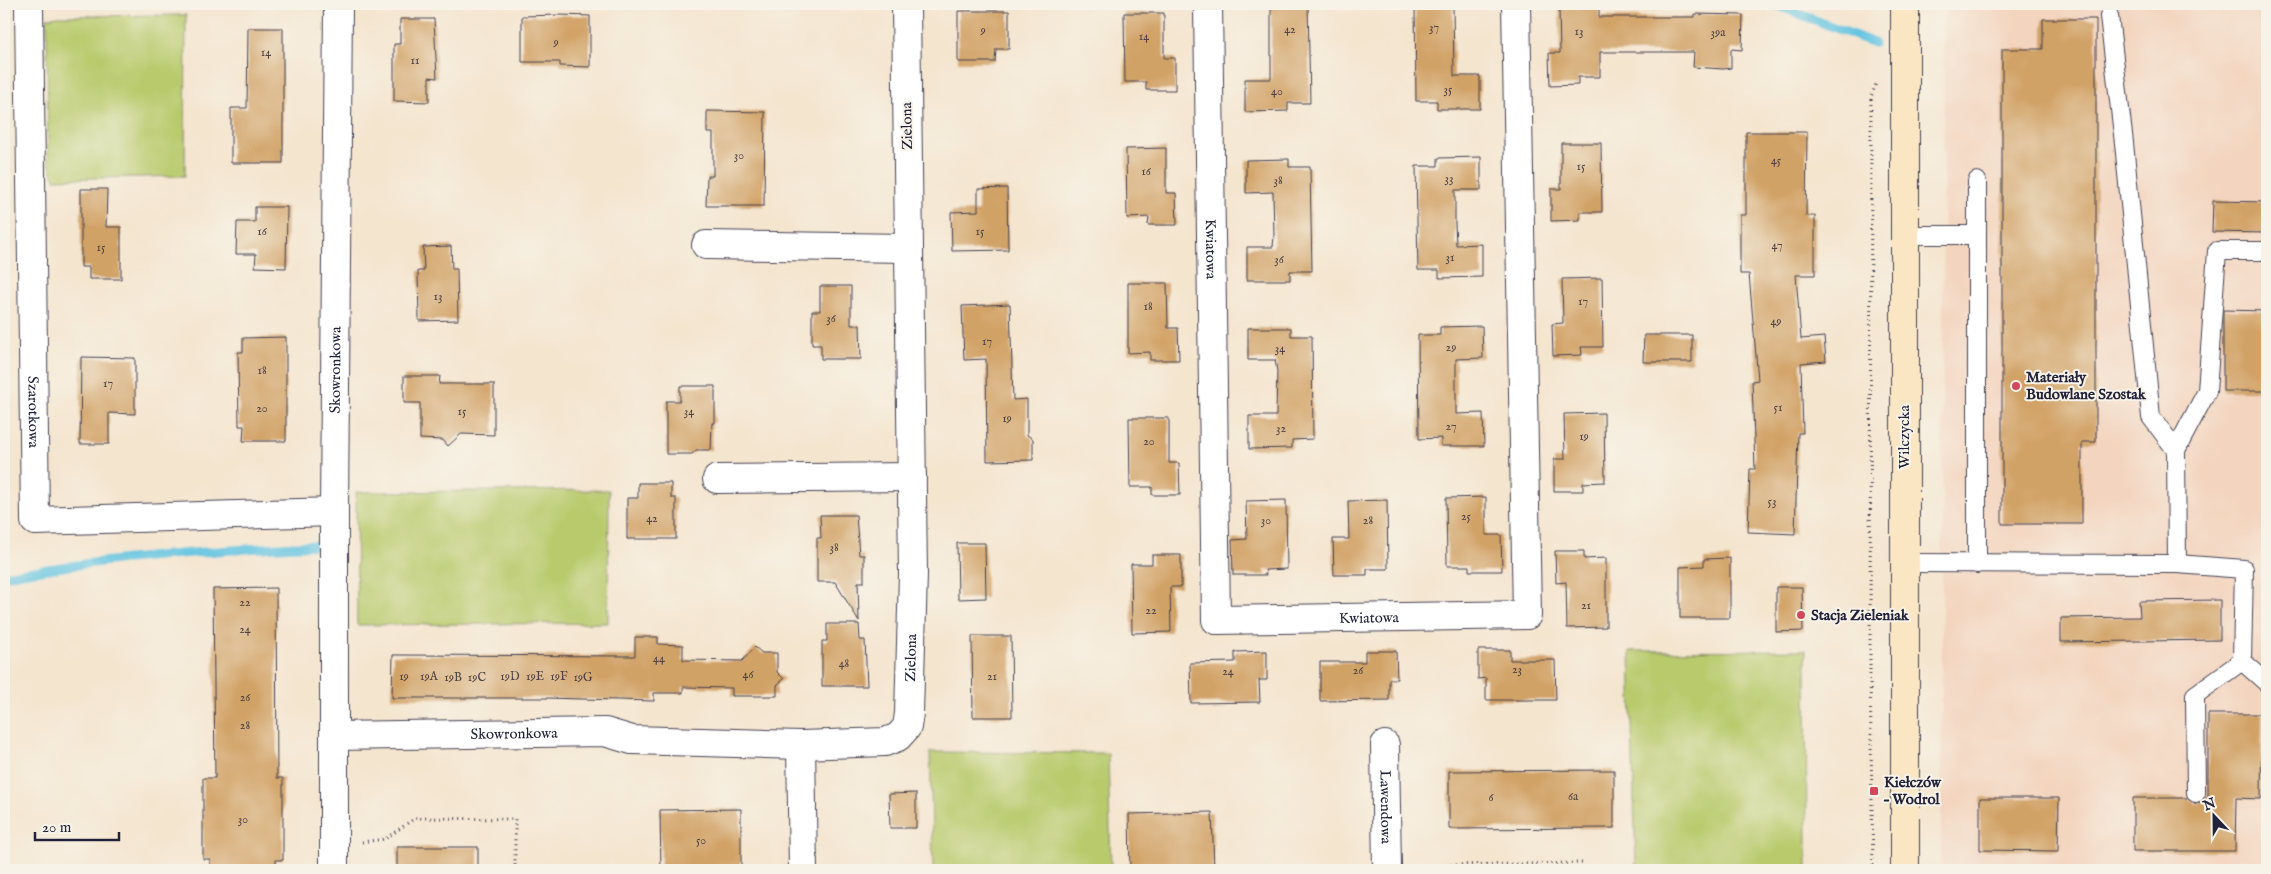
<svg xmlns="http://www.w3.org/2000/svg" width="2271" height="874" font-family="'IM FELL English',serif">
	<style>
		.built { fill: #f3d4be }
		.green { fill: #b9ca6d; stroke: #6e7654 }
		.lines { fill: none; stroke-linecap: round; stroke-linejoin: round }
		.stream { stroke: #63c4e1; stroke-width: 9 }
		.building { fill: #d1a266 }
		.lane-casing { stroke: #423f51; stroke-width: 20 }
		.street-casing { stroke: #423f51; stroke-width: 30 }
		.secondary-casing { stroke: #423f51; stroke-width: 30 }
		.path { stroke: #423f51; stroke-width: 3; stroke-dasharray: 1 4; stroke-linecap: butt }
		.lane { stroke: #fff; stroke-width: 18 }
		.street { stroke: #fff; stroke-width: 28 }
		.secondary { stroke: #fbe6c4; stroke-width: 28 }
		.poi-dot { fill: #d1495b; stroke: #f7f3e8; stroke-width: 2 }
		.labels { text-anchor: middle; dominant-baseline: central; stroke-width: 4; stroke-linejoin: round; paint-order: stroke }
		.number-label { font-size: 12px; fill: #4e4246 }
		.street-label { font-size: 15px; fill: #22223b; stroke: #f7f3e8 }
		.poi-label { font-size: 15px; font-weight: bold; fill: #22223b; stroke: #f7f3e8; text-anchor: start }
	</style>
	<rect width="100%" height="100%" fill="#f7f3e8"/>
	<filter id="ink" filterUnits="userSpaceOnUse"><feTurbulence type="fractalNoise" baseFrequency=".02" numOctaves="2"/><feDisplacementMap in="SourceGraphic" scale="10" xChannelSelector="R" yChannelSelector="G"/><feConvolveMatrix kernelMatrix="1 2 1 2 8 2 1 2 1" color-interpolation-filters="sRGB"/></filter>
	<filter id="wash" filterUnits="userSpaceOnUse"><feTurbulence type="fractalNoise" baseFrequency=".0096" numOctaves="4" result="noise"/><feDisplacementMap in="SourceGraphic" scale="20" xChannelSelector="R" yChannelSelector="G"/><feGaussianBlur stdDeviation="1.12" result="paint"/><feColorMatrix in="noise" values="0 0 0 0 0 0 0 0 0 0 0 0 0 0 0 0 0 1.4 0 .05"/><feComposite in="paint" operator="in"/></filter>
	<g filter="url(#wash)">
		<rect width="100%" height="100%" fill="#f4e5cf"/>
		<path class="built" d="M 1944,4 L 2267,4 L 2267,870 L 1941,870 Z"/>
		<g class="green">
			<path d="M 186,15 L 185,176 L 55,179 L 48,161 L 47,18 L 58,16 Z"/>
			<path d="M 609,490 L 608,623 L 357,625 L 356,492 Z"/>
			<path d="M 1806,650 L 1807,870 L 1636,870 L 1630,651 Z"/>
			<path d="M 930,752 L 1108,753 L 1111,870 L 933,870 Z"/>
		</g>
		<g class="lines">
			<g class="stream">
				<path d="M 1774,4 L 1874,43"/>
				<path d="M 4,576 C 107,558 213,550 318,545"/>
			</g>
		</g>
		<g id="blocks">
			<g class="building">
				<path d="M 1271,4 L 1308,4 L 1310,103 L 1288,103 L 1288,111 L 1245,112 L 1245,79 L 1271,79 Z"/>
				<path d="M 1415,4 L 1453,4 L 1454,76 L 1480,76 L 1480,109 L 1437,109 L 1437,101 L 1416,101 Z"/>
				<path d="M 1599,7 L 1599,17 L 1695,17 L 1695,14 L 1743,15 L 1742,50 L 1731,49 L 1731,68 L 1723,69 L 1693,67 L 1694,52 L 1600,52 L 1600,77 L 1578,77 L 1578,85 L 1550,86 L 1549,53 L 1560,53 L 1559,8 Z"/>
				<path d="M 958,11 L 1009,11 L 1009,49 L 996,49 L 995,62 L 958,62 Z"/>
				<path d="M 1124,13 L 1164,13 L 1164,58 L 1175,58 L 1175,90 L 1146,90 L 1146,82 L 1125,82 Z"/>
				<path d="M 560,15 L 590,16 L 590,67 L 560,66 L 560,62 L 522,62 L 522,16 Z"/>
				<path d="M 400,19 L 434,19 L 437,78 L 429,77 L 429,102 L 394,101 L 394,44 L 400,44 Z"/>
				<path d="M 2043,19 L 2096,19 L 2096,442 L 2082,442 L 2082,524 L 2002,524 L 2002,49 L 2043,49 Z"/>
				<path d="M 248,28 L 283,28 L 283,163 L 231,163 L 231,108 L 247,108 Z"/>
				<path d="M 707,111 L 765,112 L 764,206 L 706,206 L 707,176 L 713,176 L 713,133 L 707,133 Z"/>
				<path d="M 1746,132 L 1807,132 L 1806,216 L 1815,216 L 1815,275 L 1796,275 L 1801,339 L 1824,337 L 1826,361 L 1801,363 L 1803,433 L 1798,433 L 1795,534 L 1748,532 L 1750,469 L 1755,469 L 1752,381 L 1758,380 L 1749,274 L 1740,274 L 1740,215 L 1746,215 Z"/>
				<path d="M 1561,143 L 1601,143 L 1602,212 L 1580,212 L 1580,220 L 1551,221 L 1551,189 L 1561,189 Z"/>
				<path d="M 1166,148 L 1166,193 L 1176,193 L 1177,225 L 1148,225 L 1149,217 L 1127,218 L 1126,149 Z"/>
				<path d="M 1481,157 L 1481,190 L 1455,190 L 1455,223 L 1456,245 L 1482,244 L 1482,277 L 1439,278 L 1439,270 L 1418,270 L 1416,166 L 1438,166 L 1438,158 Z"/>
				<path d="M 1289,159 L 1289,167 L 1310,167 L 1312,271 L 1290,271 L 1290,280 L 1247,280 L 1247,247 L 1273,247 L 1274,236 L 1273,192 L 1246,193 L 1246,160 Z"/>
				<path d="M 1007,188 L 1008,250 L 952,251 L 951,212 L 978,211 L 978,189 Z"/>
				<path d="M 81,189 L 107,189 L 106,227 L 121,227 L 121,279 L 89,279 L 89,267 L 81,267 Z"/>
				<path d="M 2213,201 L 2267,202 L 2267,233 L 2212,232 Z"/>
				<path d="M 255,207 L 287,207 L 286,268 L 255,267 L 256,254 L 236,254 L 237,222 L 255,222 Z"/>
				<path d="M 451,246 L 452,269 L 457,269 L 458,320 L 419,321 L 418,271 L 424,271 L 423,247 Z"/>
				<path d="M 1602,278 L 1603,347 L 1581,347 L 1582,355 L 1553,356 L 1552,324 L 1563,323 L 1562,279 Z"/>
				<path d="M 1128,283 L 1167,283 L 1168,328 L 1178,328 L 1179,360 L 1150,360 L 1150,352 L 1128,353 Z"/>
				<path d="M 820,286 L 851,286 L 851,325 L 860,325 L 861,359 L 821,359 L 821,345 L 812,345 L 812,311 L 820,311 Z"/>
				<path d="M 1010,304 L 1013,400 L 1027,399 L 1027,435 L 1033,439 L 1033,460 L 987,461 L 986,359 L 964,360 L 962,306 Z"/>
				<path d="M 2223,310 L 2267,311 L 2267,391 L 2223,391 Z"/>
				<path d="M 1482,326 L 1483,358 L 1456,359 L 1456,414 L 1483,413 L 1484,446 L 1441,446 L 1441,438 L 1419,439 L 1418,335 L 1440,335 L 1440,327 Z"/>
				<path d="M 1248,328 L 1291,328 L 1291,336 L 1312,336 L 1313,439 L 1292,440 L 1292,448 L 1249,449 L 1249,416 L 1276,416 L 1277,371 L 1275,360 L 1248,360 Z"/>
				<path d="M 1644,335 L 1692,335 L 1692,362 L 1643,362 Z"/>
				<path d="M 286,337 L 286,441 L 243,441 L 244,426 L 239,426 L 238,352 L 243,352 L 243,338 Z"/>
				<path d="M 81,357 L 135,358 L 135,414 L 109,413 L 109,444 L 80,444 Z"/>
				<path d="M 404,376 L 440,376 L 439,384 L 494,384 L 494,435 L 461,434 L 448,446 L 443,440 L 420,439 L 420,403 L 404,403 Z"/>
				<path d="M 680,386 L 715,386 L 715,423 L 712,423 L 711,450 L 696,450 L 692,454 L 666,454 L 666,401 L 680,401 Z"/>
				<path d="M 1604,413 L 1605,482 L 1583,483 L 1583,491 L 1554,491 L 1554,459 L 1565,459 L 1564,414 Z"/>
				<path d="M 1129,418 L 1169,418 L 1169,463 L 1179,463 L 1180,495 L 1152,495 L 1152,487 L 1130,487 Z"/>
				<path d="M 638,483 L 671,483 L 671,498 L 676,498 L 676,539 L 627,539 L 627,498 L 638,498 Z"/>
				<path d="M 1486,497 L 1486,535 L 1501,535 L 1502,571 L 1469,571 L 1469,566 L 1447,566 L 1446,498 Z"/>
				<path d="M 1286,500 L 1287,569 L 1265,570 L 1266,575 L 1233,575 L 1232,540 L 1247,539 L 1246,501 Z"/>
				<path d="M 1387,500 L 1388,569 L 1367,569 L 1367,575 L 1334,575 L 1333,539 L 1349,539 L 1348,501 Z"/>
				<path d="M 820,515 L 856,515 L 859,555 L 864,555 L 864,582 L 858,582 L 859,621 L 835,582 L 817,582 L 817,538 L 821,538 Z"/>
				<path d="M 957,543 L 985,543 L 986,598 L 958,599 Z"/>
				<path d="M 1555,551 L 1584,551 L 1584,559 L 1606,558 L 1606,627 L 1567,628 L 1566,582 L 1556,583 Z"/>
				<path d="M 1152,555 L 1181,555 L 1181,587 L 1170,587 L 1171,632 L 1132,633 L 1131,564 L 1152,564 Z"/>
				<path d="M 1730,558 L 1730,618 L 1680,618 L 1680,567 L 1704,566 L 1704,559 Z"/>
				<path d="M 1776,587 L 1802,587 L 1803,631 L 1776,632 Z"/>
				<path d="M 276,588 L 277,778 L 283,778 L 283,860 L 276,860 L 276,870 L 210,870 L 210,859 L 203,859 L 203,778 L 215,778 L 213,589 Z"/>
				<path d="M 2220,600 L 2220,640 L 2061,642 L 2061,618 L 2140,617 L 2139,601 Z"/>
				<path d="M 827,624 L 859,624 L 860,640 L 865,640 L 867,686 L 822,686 L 822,641 L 827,641 Z"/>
				<path d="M 972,636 L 1011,636 L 1012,717 L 973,717 Z"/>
				<path d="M 635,637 L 658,637 L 658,644 L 683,645 L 683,660 L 742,661 L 755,647 L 762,653 L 777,653 L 777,672 L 784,679 L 777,685 L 777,696 L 732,696 L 732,688 L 683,687 L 683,693 L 654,693 L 654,701 L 546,698 L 392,698 L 393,655 L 635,656 Z"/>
				<path d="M 1478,650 L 1510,650 L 1510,660 L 1555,660 L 1556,700 L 1486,700 L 1486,678 L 1478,679 Z"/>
				<path d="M 1267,651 L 1267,680 L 1259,680 L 1260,702 L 1191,703 L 1190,663 L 1235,662 L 1235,652 Z"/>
				<path d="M 1365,651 L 1396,651 L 1397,679 L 1389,679 L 1389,700 L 1320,701 L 1320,662 L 1365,662 Z"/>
				<path d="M 2208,714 L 2262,714 L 2261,799 L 2236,798 L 2235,851 L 2133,851 L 2133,798 L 2187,798 L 2196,804 L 2208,798 Z"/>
				<path d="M 1614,770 L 1614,828 L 1449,829 L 1449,771 Z"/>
				<path d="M 916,793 L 916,828 L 890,828 L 889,794 Z"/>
				<path d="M 1980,798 L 2059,798 L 2058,851 L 1980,850 Z"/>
				<path d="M 741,809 L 741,870 L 661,870 L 660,810 Z"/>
				<path d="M 1212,812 L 1214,870 L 1130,870 L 1129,814 Z"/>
				<rect x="397" y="847" width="81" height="23"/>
			</g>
		</g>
	</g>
	<g filter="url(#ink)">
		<use href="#blocks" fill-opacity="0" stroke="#423f51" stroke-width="1"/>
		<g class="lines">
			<g class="lane-casing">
				<g id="lane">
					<path d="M 2109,16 L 2124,143 L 2151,417 L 2176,450"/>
					<path d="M 1905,235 L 1977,235"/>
					<path d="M 1904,563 L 2177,564 L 2244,569 L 2242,661 L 2195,695 L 2196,793"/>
					<path d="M 1977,564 L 1977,181"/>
					<path d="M 2177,564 L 2176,450 L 2207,391 L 2217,251 L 2267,251"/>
					<path d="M 2242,661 L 2267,683"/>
				</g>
			</g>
			<g class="street-casing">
				<g id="street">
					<path id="s1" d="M 29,4 L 35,521 L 334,512"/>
					<path id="s2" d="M 1208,4 L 1216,620 L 1527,615 L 1516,4"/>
					<path d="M 706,245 L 908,248"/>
					<path d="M 717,479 L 912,477"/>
					<path id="s3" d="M 334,736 L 605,732 L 632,740 L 801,745 L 885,742 L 898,737 L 907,727 L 909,713 L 913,574 L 906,4"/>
					<path d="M 801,745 L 803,870"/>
					<path id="s4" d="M 1385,745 L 1387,870"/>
					<path id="s5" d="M 334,870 L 334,512 L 338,4"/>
				</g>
			</g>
			<g class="secondary-casing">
				<path id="secondary" d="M 1905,4 L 1905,870"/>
			</g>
			<g class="path">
				<path d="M 362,842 L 385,839 L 415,818 L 515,819 L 515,870"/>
				<path d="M 1452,870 L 1451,865 L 1583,863"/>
				<path d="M 1873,870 L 1870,674 L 1871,97 L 1876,84"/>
			</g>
			<use href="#lane" class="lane"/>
			<use href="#street" class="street"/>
			<use href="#secondary" class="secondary"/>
		</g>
	</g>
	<g class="poi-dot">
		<circle cx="2016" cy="386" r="5"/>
		<circle cx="1801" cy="615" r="5"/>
		<rect x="1869" y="786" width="10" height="10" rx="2.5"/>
	</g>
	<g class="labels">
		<g class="number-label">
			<text x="1434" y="27">37</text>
			<text x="1290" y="29">42</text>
			<text x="983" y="30">9</text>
			<text x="1579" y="31">13</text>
			<text x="1718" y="32">39a</text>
			<text x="1144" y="36">14</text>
			<text x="556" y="42">9</text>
			<text x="266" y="52">14</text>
			<text x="415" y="60">11</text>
			<text x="1448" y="89">35</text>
			<text x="1277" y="91">40</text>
			<text x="739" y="155">30</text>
			<text x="1776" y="160">45</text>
			<text x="1581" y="166">15</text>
			<text x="1146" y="171">16</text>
			<text x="1449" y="178">33</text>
			<text x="1278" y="180">38</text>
			<text x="262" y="231">16</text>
			<text x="980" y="231">15</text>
			<text x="1777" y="245">47</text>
			<text x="101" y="247">15</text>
			<text x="1450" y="257">31</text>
			<text x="1279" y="259">36</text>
			<text x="438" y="296">13</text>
			<text x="1583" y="301">17</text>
			<text x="1148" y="306">18</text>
			<text x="831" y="318">36</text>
			<text x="1776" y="321">49</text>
			<text x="987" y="341">17</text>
			<text x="1451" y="347">29</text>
			<text x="1280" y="348">34</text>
			<text x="262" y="370">18</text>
			<text x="108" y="383">17</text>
			<text x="1778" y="407">51</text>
			<text x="262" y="408">20</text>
			<text x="462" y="411">15</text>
			<text x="689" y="411">34</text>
			<text x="1007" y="418">19</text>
			<text x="1451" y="426">27</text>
			<text x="1281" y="428">32</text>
			<text x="1584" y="436">19</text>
			<text x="1149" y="441">20</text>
			<text x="1772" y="501">53</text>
			<text x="1466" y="516">25</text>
			<text x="652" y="518">42</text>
			<text x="1266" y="520">30</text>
			<text x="1368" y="520">28</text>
			<text x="834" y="547">38</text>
			<text x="245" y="602">22</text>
			<text x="1586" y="605">21</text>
			<text x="1151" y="610">22</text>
			<text x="245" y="629">24</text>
			<text x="659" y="658">44</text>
			<text x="844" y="663">48</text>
			<text x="1517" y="669">23</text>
			<text x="1358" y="670">26</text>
			<text x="1228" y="671">24</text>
			<text x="748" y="674">46</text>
			<text x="404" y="676">19</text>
			<text x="429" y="676">19A</text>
			<text x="510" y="676">19D</text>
			<text x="535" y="676">19E</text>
			<text x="559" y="676">19F</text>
			<text x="992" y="676">21</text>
			<text x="453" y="677">19B</text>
			<text x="477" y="677">19C</text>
			<text x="583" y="677">19G</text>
			<text x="245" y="697">26</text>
			<text x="245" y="725">28</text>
			<text x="1573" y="796">6a</text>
			<text x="1491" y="797">6</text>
			<text x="243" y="819">30</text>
			<text x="701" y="840">50</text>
		</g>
		<g class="street-label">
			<text transform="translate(907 126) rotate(-91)">Zielona</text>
			<text stroke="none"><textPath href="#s2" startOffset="245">Kwiatowa</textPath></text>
			<text stroke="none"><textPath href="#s5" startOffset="500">Skowronkowa</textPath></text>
			<text stroke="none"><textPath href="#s1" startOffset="408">Szarotkowa</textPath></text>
			<text transform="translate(1904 437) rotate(-90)">Wilczycka</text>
			<text stroke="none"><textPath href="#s2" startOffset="769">Kwiatowa</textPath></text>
			<text stroke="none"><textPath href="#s3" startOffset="649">Zielona</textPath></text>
			<text stroke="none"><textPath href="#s3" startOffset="180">Skowronkowa</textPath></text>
			<text stroke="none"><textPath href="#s4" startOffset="62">Lawendowa</textPath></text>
		</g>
		<g class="poi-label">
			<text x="2026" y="377">Materiały<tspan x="2026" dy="17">Budowlane Szostak</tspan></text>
			<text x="1811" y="615">Stacja Zieleniak</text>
			<text x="1884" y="782">Kiełczów<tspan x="1884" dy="17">– Wodrol</tspan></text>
		</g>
	</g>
	<rect width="2271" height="874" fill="none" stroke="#f7f3e8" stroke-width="20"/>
	<g transform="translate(2214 816) rotate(338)" stroke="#f7f3e8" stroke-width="4" paint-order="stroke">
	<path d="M0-4L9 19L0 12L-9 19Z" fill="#22223b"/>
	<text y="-8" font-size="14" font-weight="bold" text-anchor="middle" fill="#22223b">N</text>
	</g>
	<path d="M35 832v8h84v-8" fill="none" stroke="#22223b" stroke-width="2.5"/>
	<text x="42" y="832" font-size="15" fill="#22223b" stroke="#f7f3e8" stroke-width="4" paint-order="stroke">20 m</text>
</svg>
